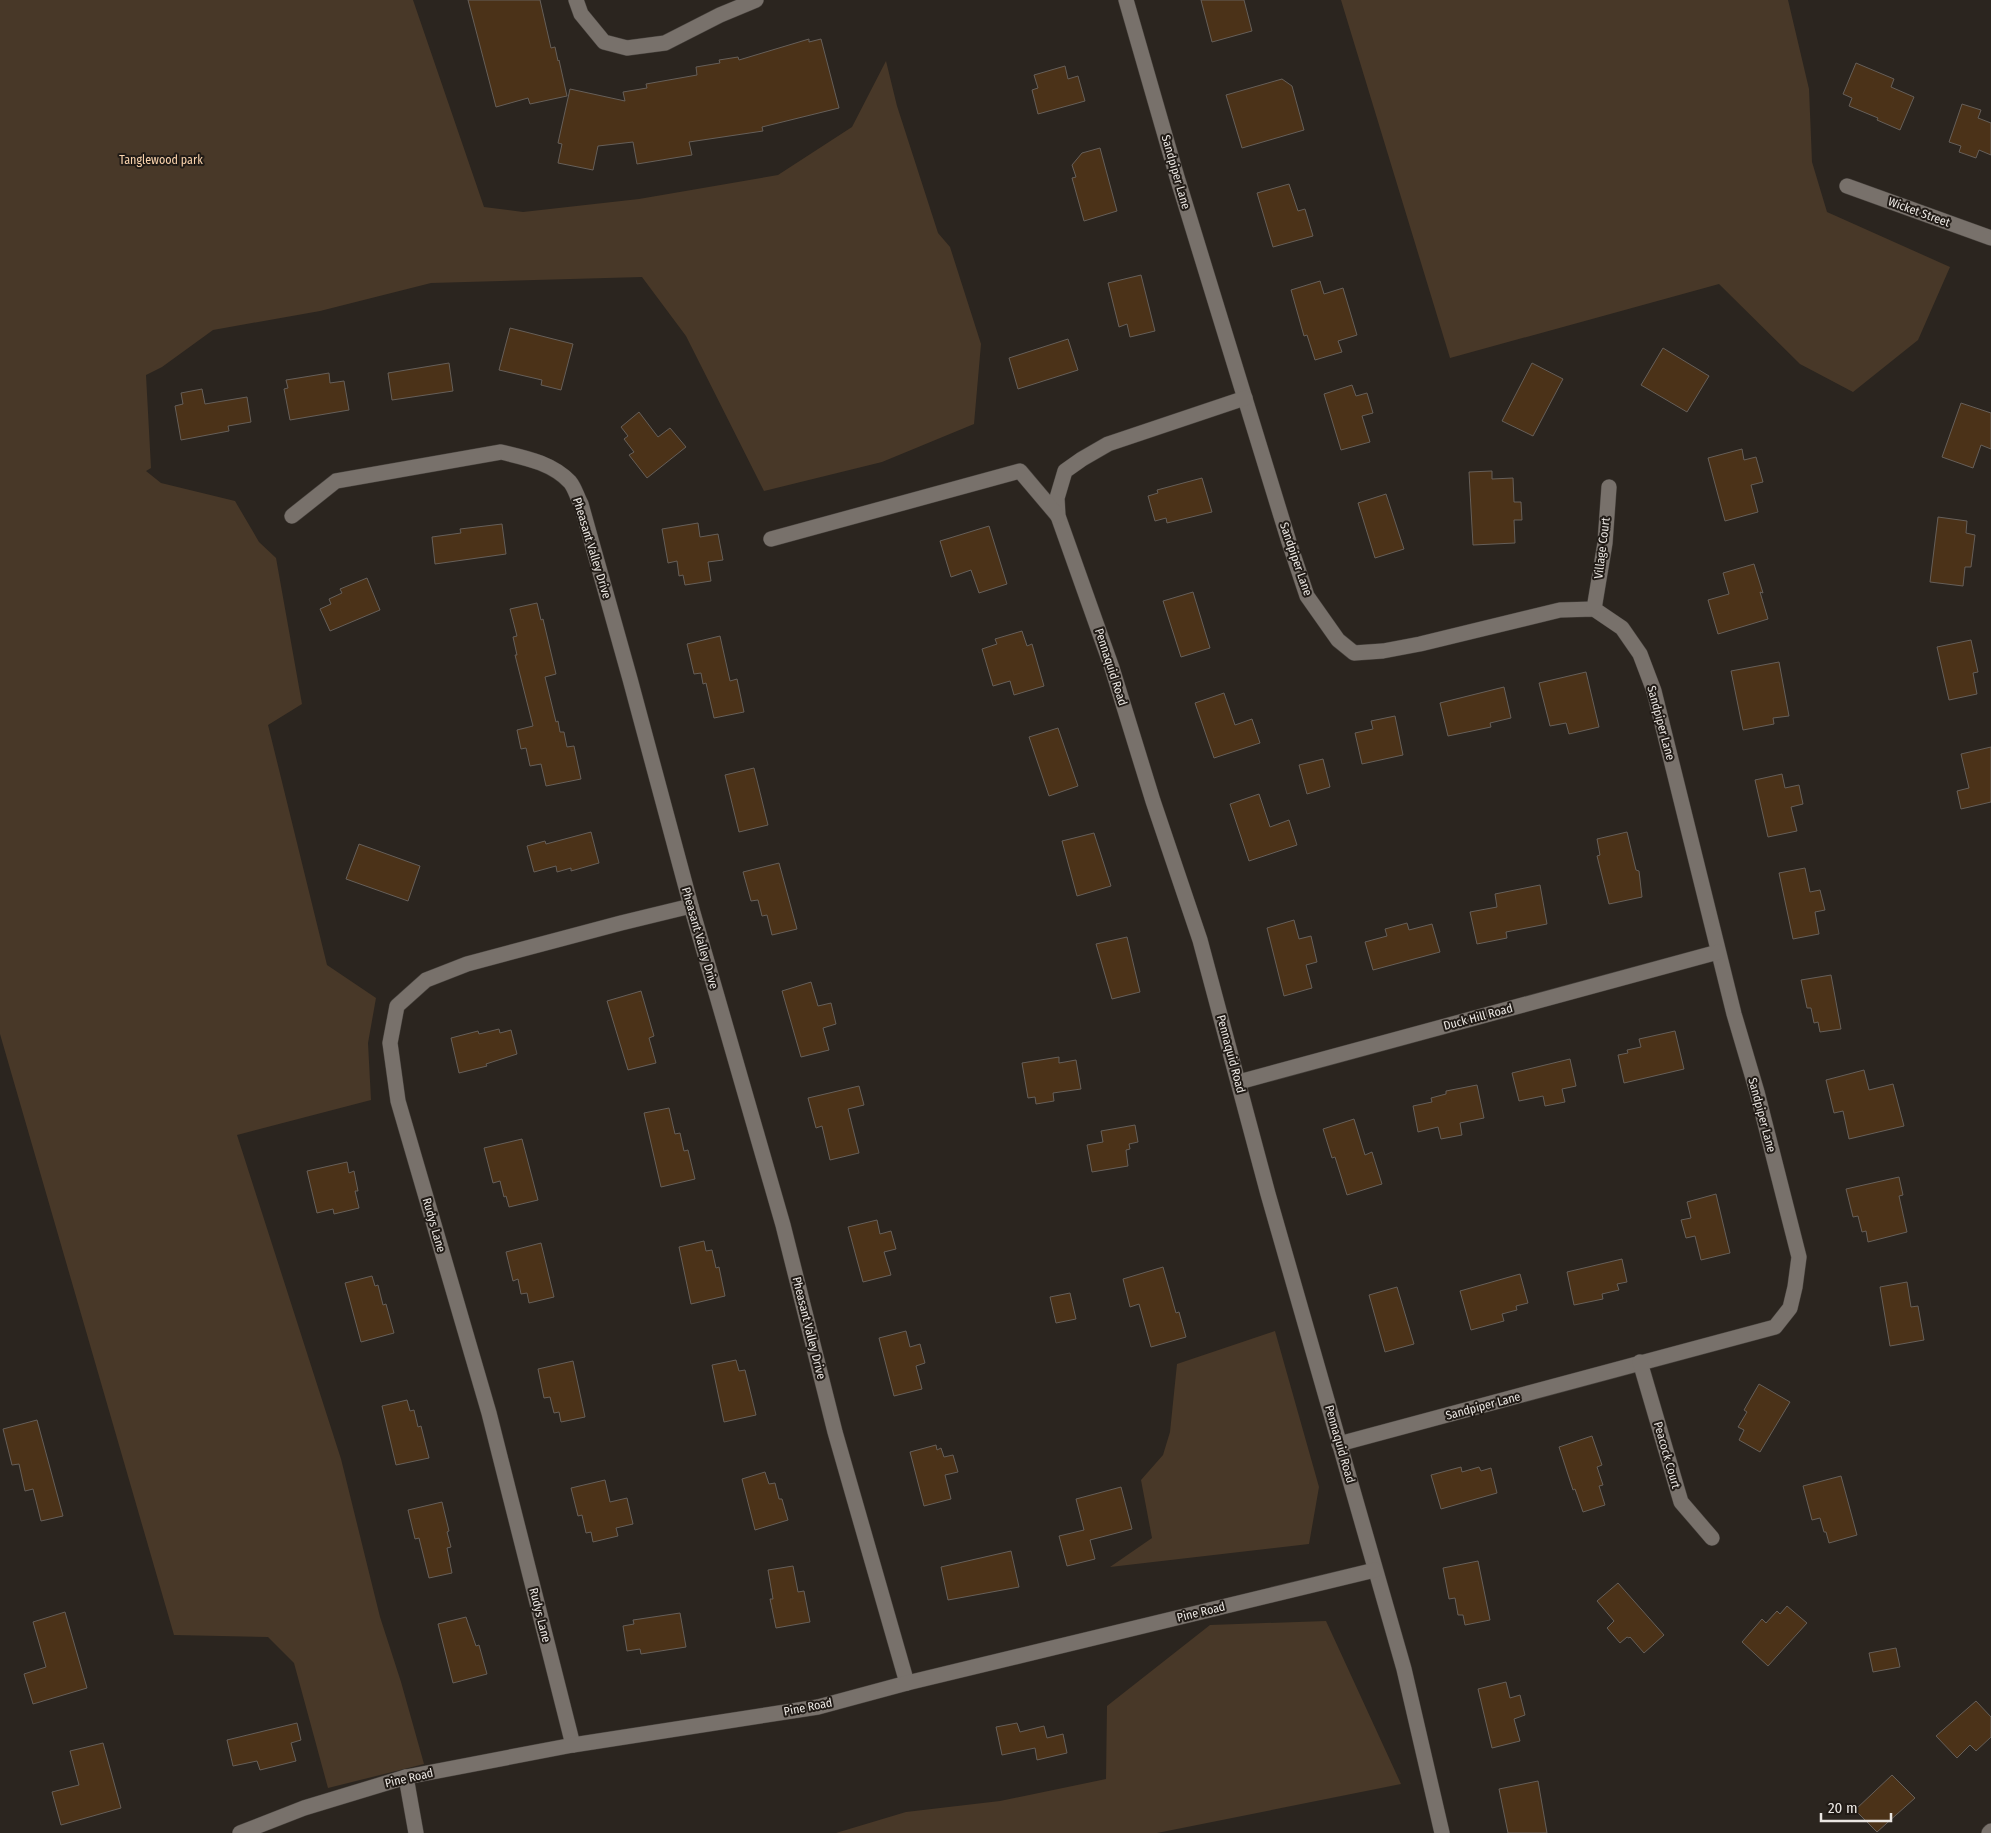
<svg xmlns="http://www.w3.org/2000/svg" width="1991" height="1833" font-family="'Fira Sans Condensed',sans-serif">
	<style>
		.green { fill: #483828 }
		.building { fill: #4b3218; stroke: #665f59 }
		.lines { fill: none; stroke-linecap: round; stroke-linejoin: round }
		.minor-casing { stroke: #47423d; stroke-width: 16 }
		.minor { stroke: #78716b; stroke-width: 15 }
		.labels { text-anchor: middle; dominant-baseline: central; stroke-width: 4; stroke-linejoin: round; paint-order: stroke }
		.park-label { font-size: 12px; fill: #fad3ad; stroke: #211b16 }
		.street-label { font-size: 12px; fill: #eae6e2; stroke: #211b16 }
	</style>
	<rect width="100%" height="100%" fill="#2b251f"/>
	<g class="green">
		<path d="M 0,0 L 413,0 L 484,207 L 523,212 L 639,199 L 778,175 L 852,127 L 886,61 L 897,106 L 938,233 L 950,247 L 981,344 L 974,424 L 882,462 L 764,491 L 686,336 L 642,277 L 431,283 L 320,311 L 213,330 L 162,367 L 146,375 L 151,468 L 146,471 L 161,483 L 235,501 L 259,542 L 276,558 L 302,704 L 268,725 L 327,965 L 376,998 L 368,1043 L 371,1100 L 237,1135 L 341,1459 L 380,1617 L 401,1682 L 424,1764 L 328,1788 L 294,1663 L 268,1637 L 174,1635 L 0,1034 Z"/>
		<path d="M 1341,0 L 1788,0 L 1809,89 L 1812,162 L 1827,212 L 1950,267 L 1918,340 L 1853,392 L 1800,364 L 1719,284 L 1450,358 Z"/>
		<path d="M 1275,1331 L 1319,1487 L 1309,1544 L 1110,1567 L 1152,1538 L 1141,1480 L 1163,1455 L 1170,1432 L 1177,1364 Z"/>
		<path d="M 1326,1621 L 1401,1784 L 1157,1833 L 836,1833 L 906,1812 L 1000,1801 L 1106,1779 L 1107,1706 L 1210,1625 Z"/>
	</g>
	<g class="building">
		<path d="M 468,0 L 540,0 L 551,48 L 555,47 L 558,61 L 559,60 L 567,96 L 530,104 L 528,98 L 496,107 Z"/>
		<path d="M 1201,0 L 1244,0 L 1252,31 L 1212,42 Z"/>
		<path d="M 809,39 L 809,42 L 821,39 L 839,108 L 762,127 L 763,131 L 689,142 L 692,155 L 637,164 L 633,142 L 598,146 L 593,170 L 558,163 L 562,144 L 558,143 L 570,89 L 625,101 L 623,92 L 647,88 L 646,84 L 697,75 L 696,67 L 720,63 L 719,60 L 738,57 L 739,60 Z"/>
		<path d="M 1856,63 L 1894,79 L 1891,87 L 1914,97 L 1900,130 L 1877,120 L 1878,118 L 1849,106 L 1852,98 L 1843,94 Z"/>
		<path d="M 1065,66 L 1068,79 L 1078,76 L 1085,101 L 1038,114 L 1032,90 L 1038,88 L 1034,75 Z"/>
		<path d="M 1282,79 L 1292,86 L 1304,130 L 1242,148 L 1226,95 Z"/>
		<path d="M 1962,104 L 1981,110 L 1978,118 L 1991,123 L 1991,155 L 1979,150 L 1976,158 L 1959,152 L 1961,146 L 1949,142 Z"/>
		<path d="M 1100,148 L 1117,211 L 1084,221 L 1072,178 L 1076,177 L 1072,165 L 1082,153 Z"/>
		<path d="M 1289,184 L 1298,211 L 1305,209 L 1313,236 L 1273,247 L 1257,193 Z"/>
		<path d="M 1141,275 L 1155,331 L 1130,337 L 1127,324 L 1119,327 L 1108,283 Z"/>
		<path d="M 1320,281 L 1324,294 L 1343,288 L 1357,335 L 1338,341 L 1342,352 L 1315,360 L 1307,335 L 1304,336 L 1291,290 Z"/>
		<path d="M 510,328 L 573,344 L 561,390 L 541,385 L 542,380 L 499,370 Z"/>
		<path d="M 1068,339 L 1078,370 L 1018,389 L 1009,358 Z"/>
		<path d="M 1663,348 L 1709,376 L 1687,412 L 1641,385 Z"/>
		<path d="M 449,363 L 453,391 L 392,400 L 388,373 Z"/>
		<path d="M 1532,363 L 1563,379 L 1533,436 L 1502,421 Z"/>
		<path d="M 329,373 L 330,383 L 344,381 L 349,410 L 290,420 L 284,389 L 288,388 L 286,380 Z"/>
		<path d="M 1352,385 L 1356,396 L 1367,393 L 1373,413 L 1362,416 L 1370,442 L 1341,450 L 1324,394 Z"/>
		<path d="M 202,389 L 205,404 L 247,397 L 251,422 L 228,426 L 229,431 L 181,440 L 175,406 L 183,404 L 181,393 Z"/>
		<path d="M 1961,403 L 1991,413 L 1991,449 L 1981,445 L 1973,468 L 1942,457 Z"/>
		<path d="M 639,412 L 658,437 L 670,428 L 686,447 L 647,478 L 629,455 L 634,452 L 624,439 L 628,436 L 621,427 Z"/>
		<path d="M 1742,449 L 1744,460 L 1756,457 L 1763,482 L 1751,485 L 1758,512 L 1725,521 L 1708,458 Z"/>
		<path d="M 1492,471 L 1492,479 L 1513,478 L 1514,502 L 1521,502 L 1522,520 L 1514,520 L 1515,543 L 1473,545 L 1469,472 Z"/>
		<path d="M 1202,478 L 1212,512 L 1167,523 L 1166,518 L 1155,521 L 1148,496 L 1158,493 L 1157,490 Z"/>
		<path d="M 1386,494 L 1404,549 L 1375,558 L 1358,503 Z"/>
		<path d="M 1938,517 L 1967,521 L 1966,533 L 1975,535 L 1971,567 L 1965,567 L 1963,586 L 1930,582 Z"/>
		<path d="M 698,523 L 700,537 L 718,534 L 723,560 L 708,562 L 711,581 L 685,585 L 683,575 L 679,576 L 677,561 L 668,563 L 662,529 Z"/>
		<path d="M 502,524 L 506,554 L 435,564 L 432,537 L 461,533 L 460,529 Z"/>
		<path d="M 989,526 L 1007,584 L 979,593 L 971,570 L 951,577 L 940,541 Z"/>
		<path d="M 1754,564 L 1763,593 L 1760,592 L 1768,619 L 1718,634 L 1708,600 L 1729,594 L 1723,573 Z"/>
		<path d="M 367,578 L 380,610 L 330,631 L 320,609 L 331,604 L 329,599 L 342,593 L 340,589 Z"/>
		<path d="M 1193,592 L 1210,648 L 1181,657 L 1163,601 Z"/>
		<path d="M 537,603 L 541,620 L 543,619 L 556,674 L 545,677 L 556,722 L 558,721 L 560,732 L 564,732 L 567,747 L 574,746 L 581,779 L 546,786 L 541,764 L 530,766 L 526,748 L 521,749 L 517,730 L 533,726 L 515,655 L 517,655 L 513,637 L 517,636 L 510,609 Z"/>
		<path d="M 1022,631 L 1027,646 L 1032,644 L 1044,686 L 1014,695 L 1010,681 L 993,686 L 982,649 L 997,644 L 995,639 Z"/>
		<path d="M 720,636 L 730,681 L 737,679 L 744,712 L 714,718 L 706,683 L 703,684 L 701,673 L 694,674 L 687,644 Z"/>
		<path d="M 1971,640 L 1978,672 L 1973,673 L 1977,694 L 1949,700 L 1937,647 Z"/>
		<path d="M 1779,662 L 1789,716 L 1773,718 L 1774,724 L 1743,730 L 1731,671 Z"/>
		<path d="M 1586,672 L 1599,727 L 1569,734 L 1566,723 L 1550,726 L 1539,683 Z"/>
		<path d="M 1504,687 L 1511,718 L 1490,723 L 1491,727 L 1448,736 L 1440,703 Z"/>
		<path d="M 1224,693 L 1235,725 L 1252,719 L 1260,743 L 1214,758 L 1195,703 Z"/>
		<path d="M 1395,716 L 1403,755 L 1362,764 L 1355,733 L 1373,729 L 1371,721 Z"/>
		<path d="M 1058,728 L 1078,786 L 1049,796 L 1029,737 Z"/>
		<path d="M 1991,747 L 1991,802 L 1961,809 L 1957,791 L 1969,788 L 1961,754 Z"/>
		<path d="M 1323,759 L 1330,787 L 1307,794 L 1299,765 Z"/>
		<path d="M 754,768 L 768,825 L 739,832 L 725,775 Z"/>
		<path d="M 1782,774 L 1785,788 L 1799,785 L 1803,804 L 1791,807 L 1797,831 L 1768,837 L 1755,780 Z"/>
		<path d="M 1259,794 L 1270,827 L 1289,820 L 1297,845 L 1249,861 L 1230,804 Z"/>
		<path d="M 591,832 L 599,863 L 571,871 L 571,868 L 557,872 L 556,866 L 534,872 L 527,846 L 545,841 L 546,844 Z"/>
		<path d="M 1627,832 L 1636,870 L 1639,871 L 1642,897 L 1609,904 L 1597,856 L 1600,855 L 1597,839 Z"/>
		<path d="M 1094,833 L 1111,886 L 1077,896 L 1062,841 Z"/>
		<path d="M 359,844 L 420,866 L 408,901 L 346,879 Z"/>
		<path d="M 779,863 L 797,929 L 772,935 L 767,915 L 762,916 L 758,900 L 751,901 L 743,872 Z"/>
		<path d="M 1805,868 L 1810,892 L 1820,890 L 1825,910 L 1815,912 L 1819,934 L 1793,939 L 1779,873 Z"/>
		<path d="M 1540,885 L 1547,924 L 1506,932 L 1507,938 L 1477,944 L 1470,912 L 1497,907 L 1495,894 Z"/>
		<path d="M 1294,920 L 1299,939 L 1311,936 L 1317,962 L 1306,965 L 1312,988 L 1284,996 L 1267,928 Z"/>
		<path d="M 1407,923 L 1409,930 L 1432,924 L 1440,952 L 1373,970 L 1365,942 L 1387,936 L 1385,929 Z"/>
		<path d="M 1127,937 L 1140,992 L 1112,999 L 1096,944 Z"/>
		<path d="M 1831,975 L 1841,1029 L 1820,1032 L 1818,1022 L 1814,1023 L 1811,1008 L 1807,1008 L 1801,980 Z"/>
		<path d="M 811,982 L 818,1006 L 831,1003 L 836,1024 L 823,1028 L 829,1050 L 801,1057 L 782,991 Z"/>
		<path d="M 641,991 L 654,1036 L 649,1038 L 656,1063 L 628,1070 L 607,1001 Z"/>
		<path d="M 499,1029 L 500,1033 L 511,1030 L 517,1054 L 486,1064 L 487,1066 L 459,1073 L 451,1038 L 478,1031 L 479,1034 Z"/>
		<path d="M 1675,1031 L 1684,1069 L 1624,1083 L 1618,1055 L 1628,1053 L 1627,1050 L 1641,1047 L 1639,1039 Z"/>
		<path d="M 1059,1057 L 1059,1063 L 1076,1060 L 1081,1089 L 1053,1093 L 1054,1101 L 1036,1104 L 1035,1097 L 1028,1098 L 1022,1063 Z"/>
		<path d="M 1570,1059 L 1576,1086 L 1562,1089 L 1565,1102 L 1545,1106 L 1543,1096 L 1519,1101 L 1512,1073 Z"/>
		<path d="M 1864,1070 L 1869,1090 L 1893,1084 L 1904,1126 L 1849,1139 L 1843,1111 L 1834,1113 L 1826,1080 Z"/>
		<path d="M 1477,1085 L 1484,1118 L 1460,1123 L 1462,1135 L 1441,1139 L 1438,1127 L 1418,1132 L 1413,1106 L 1432,1102 L 1431,1098 L 1446,1094 L 1446,1091 Z"/>
		<path d="M 859,1086 L 864,1105 L 848,1109 L 859,1153 L 830,1160 L 822,1126 L 816,1128 L 808,1098 Z"/>
		<path d="M 669,1108 L 675,1134 L 680,1133 L 684,1151 L 688,1150 L 695,1179 L 661,1187 L 644,1113 Z"/>
		<path d="M 1354,1119 L 1365,1155 L 1372,1152 L 1382,1184 L 1347,1195 L 1335,1157 L 1332,1158 L 1323,1129 Z"/>
		<path d="M 1135,1125 L 1138,1142 L 1129,1144 L 1130,1149 L 1126,1150 L 1128,1166 L 1092,1172 L 1087,1145 L 1103,1142 L 1101,1131 Z"/>
		<path d="M 522,1139 L 538,1200 L 509,1207 L 506,1196 L 504,1197 L 500,1181 L 493,1183 L 484,1148 Z"/>
		<path d="M 347,1162 L 349,1173 L 354,1171 L 358,1191 L 355,1191 L 359,1208 L 334,1214 L 333,1209 L 317,1213 L 307,1171 Z"/>
		<path d="M 1899,1177 L 1903,1195 L 1899,1196 L 1907,1232 L 1868,1242 L 1866,1231 L 1862,1232 L 1858,1216 L 1853,1217 L 1846,1189 Z"/>
		<path d="M 1716,1194 L 1730,1253 L 1701,1260 L 1695,1236 L 1686,1238 L 1681,1220 L 1691,1218 L 1687,1202 Z"/>
		<path d="M 877,1220 L 880,1234 L 891,1231 L 896,1249 L 884,1252 L 891,1275 L 863,1282 L 848,1227 Z"/>
		<path d="M 704,1241 L 706,1251 L 712,1250 L 716,1268 L 719,1267 L 725,1296 L 691,1304 L 679,1247 Z"/>
		<path d="M 541,1243 L 554,1297 L 529,1303 L 527,1293 L 521,1294 L 518,1279 L 513,1281 L 506,1252 Z"/>
		<path d="M 1622,1259 L 1627,1282 L 1617,1284 L 1619,1290 L 1602,1294 L 1603,1299 L 1574,1305 L 1567,1272 Z"/>
		<path d="M 1163,1267 L 1176,1313 L 1179,1312 L 1186,1337 L 1151,1347 L 1139,1304 L 1130,1307 L 1123,1279 Z"/>
		<path d="M 1520,1274 L 1528,1303 L 1516,1306 L 1517,1310 L 1502,1314 L 1504,1321 L 1471,1330 L 1460,1291 Z"/>
		<path d="M 372,1276 L 375,1286 L 378,1285 L 383,1305 L 386,1304 L 394,1333 L 361,1342 L 345,1283 Z"/>
		<path d="M 1907,1282 L 1911,1307 L 1918,1306 L 1924,1340 L 1890,1346 L 1880,1287 Z"/>
		<path d="M 1397,1287 L 1414,1344 L 1385,1352 L 1369,1295 Z"/>
		<path d="M 1070,1293 L 1076,1319 L 1056,1323 L 1050,1297 Z"/>
		<path d="M 906,1331 L 910,1347 L 920,1344 L 925,1363 L 916,1366 L 922,1389 L 894,1396 L 879,1338 Z"/>
		<path d="M 736,1360 L 739,1371 L 745,1370 L 756,1415 L 724,1422 L 712,1365 Z"/>
		<path d="M 573,1361 L 585,1417 L 561,1422 L 559,1412 L 554,1413 L 550,1397 L 544,1398 L 538,1369 Z"/>
		<path d="M 1759,1384 L 1790,1402 L 1760,1452 L 1739,1440 L 1744,1430 L 1738,1427 L 1747,1412 L 1744,1410 Z"/>
		<path d="M 407,1400 L 410,1411 L 414,1410 L 418,1427 L 421,1426 L 429,1458 L 396,1465 L 382,1406 Z"/>
		<path d="M 37,1420 L 63,1516 L 41,1521 L 33,1489 L 25,1491 L 19,1464 L 12,1465 L 3,1429 Z"/>
		<path d="M 1592,1436 L 1602,1465 L 1597,1467 L 1603,1485 L 1599,1486 L 1605,1505 L 1583,1512 L 1575,1489 L 1573,1490 L 1559,1447 Z"/>
		<path d="M 936,1445 L 937,1450 L 941,1448 L 944,1457 L 953,1455 L 958,1472 L 945,1475 L 951,1499 L 924,1506 L 910,1452 Z"/>
		<path d="M 1461,1467 L 1462,1472 L 1479,1467 L 1481,1471 L 1491,1468 L 1497,1493 L 1441,1509 L 1431,1475 Z"/>
		<path d="M 765,1472 L 769,1484 L 775,1483 L 779,1499 L 782,1499 L 788,1520 L 755,1530 L 742,1479 Z"/>
		<path d="M 1841,1476 L 1857,1535 L 1829,1543 L 1826,1532 L 1824,1532 L 1820,1518 L 1812,1520 L 1803,1486 Z"/>
		<path d="M 605,1480 L 610,1502 L 627,1498 L 633,1524 L 616,1528 L 618,1536 L 593,1542 L 591,1532 L 586,1533 L 582,1515 L 578,1516 L 571,1488 Z"/>
		<path d="M 1121,1487 L 1132,1529 L 1090,1540 L 1095,1559 L 1067,1566 L 1059,1536 L 1084,1530 L 1076,1499 Z"/>
		<path d="M 442,1502 L 449,1531 L 447,1532 L 451,1547 L 447,1548 L 452,1573 L 429,1578 L 419,1538 L 415,1539 L 408,1510 Z"/>
		<path d="M 1011,1551 L 1019,1587 L 948,1600 L 941,1567 Z"/>
		<path d="M 1478,1561 L 1490,1620 L 1465,1625 L 1463,1615 L 1458,1615 L 1455,1598 L 1449,1599 L 1443,1568 Z"/>
		<path d="M 793,1566 L 798,1592 L 804,1591 L 810,1622 L 776,1628 L 770,1599 L 773,1599 L 768,1570 Z"/>
		<path d="M 1618,1583 L 1664,1635 L 1644,1653 L 1630,1637 L 1629,1638 L 1627,1637 L 1620,1643 L 1607,1628 L 1614,1621 L 1597,1601 Z"/>
		<path d="M 1787,1606 L 1807,1623 L 1768,1666 L 1742,1642 L 1762,1619 L 1766,1623 L 1777,1611 L 1780,1614 Z"/>
		<path d="M 65,1612 L 87,1688 L 33,1704 L 24,1674 L 46,1667 L 33,1622 Z"/>
		<path d="M 680,1613 L 686,1647 L 641,1654 L 640,1649 L 627,1651 L 623,1626 L 634,1624 L 633,1620 Z"/>
		<path d="M 466,1617 L 476,1646 L 479,1645 L 487,1674 L 453,1683 L 438,1624 Z"/>
		<path d="M 1896,1648 L 1900,1667 L 1873,1672 L 1869,1653 Z"/>
		<path d="M 1506,1682 L 1510,1698 L 1520,1695 L 1525,1715 L 1514,1719 L 1520,1741 L 1492,1748 L 1478,1689 Z"/>
		<path d="M 1976,1701 L 1991,1717 L 1991,1737 L 1976,1751 L 1970,1745 L 1957,1758 L 1936,1736 Z"/>
		<path d="M 297,1723 L 301,1740 L 291,1743 L 296,1761 L 260,1770 L 257,1761 L 233,1766 L 227,1740 Z"/>
		<path d="M 1017,1723 L 1020,1732 L 1044,1726 L 1047,1738 L 1063,1734 L 1067,1753 L 1037,1760 L 1035,1748 L 1002,1755 L 996,1727 Z"/>
		<path d="M 103,1743 L 121,1808 L 61,1825 L 52,1792 L 79,1785 L 70,1751 Z"/>
		<path d="M 1892,1775 L 1915,1798 L 1877,1832 L 1855,1810 Z"/>
		<path d="M 1538,1781 L 1547,1833 L 1508,1833 L 1499,1789 Z"/>
	</g>
	<g class="lines">
		<g class="minor-casing">
			<g id="minor">
				<path d="M 576,0 L 581,14 L 604,42 L 627,48 L 665,43 L 720,15 L 756,0"/>
				<path d="M 1126,0 L 1177,177 L 1289,542 L 1307,596 L 1338,640 L 1354,653 L 1383,651 L 1420,644 L 1560,610 L 1594,609 L 1622,628 L 1640,654 L 1654,691 L 1734,1014 L 1757,1092 L 1799,1257 L 1795,1287 L 1790,1308 L 1775,1327 L 1339,1444"/>
				<path d="M 1847,186 L 1991,238"/>
				<path d="M 1245,398 L 1108,444 L 1082,459 L 1065,471 L 1057,498 L 1058,516 L 1112,668 L 1153,801 L 1200,940 L 1268,1194 L 1404,1669 L 1442,1833"/>
				<path d="M 292,516 L 336,481 L 501,452 C 526,458 552,463 570,482 C 575,488 577,497 581,504 L 630,679 L 691,906 L 783,1225 L 835,1432 L 907,1683"/>
				<path d="M 771,539 L 1020,471 L 1058,516"/>
				<path d="M 1594,609 L 1605,543 L 1609,487"/>
				<path d="M 1239,1082 L 1718,952"/>
				<path d="M 1640,1362 L 1681,1502 L 1712,1538"/>
				<path d="M 573,1745 L 489,1413 L 398,1101 L 390,1043 L 397,1006 L 426,980 L 467,964 L 621,923 L 691,906"/>
				<path d="M 406,1777 L 416,1833"/>
				<path d="M 240,1833 L 304,1808 L 406,1777 L 573,1745 L 818,1707 L 907,1683 L 1375,1570"/>
				<path d="M 1989,1833 L 1991,1831"/>
			</g>
		</g>
		<use href="#minor" class="minor"/>
	</g>
	<g class="labels">
		<g class="park-label">
			<text x="161" y="160">Tanglewood park</text>
		</g>
		<g class="street-label">
			<text transform="translate(1176 172) rotate(74)">Sandpiper Lane</text>
			<text transform="translate(1919 212) rotate(20)">Wicket Street</text>
			<text transform="translate(592 548) rotate(73)">Pheasant Valley Drive</text>
			<text transform="translate(1602 548) rotate(-83)">Village Court</text>
			<text transform="translate(1296 559) rotate(71)">Sandpiper Lane</text>
			<text transform="translate(1111 667) rotate(72)">Pennaquid Road</text>
			<text transform="translate(1661 723) rotate(75)">Sandpiper Lane</text>
			<text transform="translate(700 938) rotate(74)">Pheasant Valley Drive</text>
			<text transform="translate(1478 1017) rotate(-15)">Duck Hill Road</text>
			<text transform="translate(1231 1054) rotate(75)">Pennaquid Road</text>
			<text transform="translate(1762 1115) rotate(75)">Sandpiper Lane</text>
			<text transform="translate(434 1225) rotate(74)">Rudys Lane</text>
			<text transform="translate(809 1328) rotate(76)">Pheasant Valley Drive</text>
			<text transform="translate(1483 1406) rotate(-15)">Sandpiper Lane</text>
			<text transform="translate(1340 1444) rotate(74)">Pennaquid Road</text>
			<text transform="translate(1667 1455) rotate(74)">Peacock Court</text>
			<text transform="translate(1201 1612) rotate(-14)">Pine Road</text>
			<text transform="translate(540 1615) rotate(76)">Rudys Lane</text>
			<text transform="translate(808 1707) rotate(-11)">Pine Road</text>
			<text transform="translate(409 1778) rotate(-13)">Pine Road</text>
		</g>
	</g>
	<path d="M1821 1813v8h70v-8" fill="none" stroke="#eae6e2" stroke-width="2.5"/>
	<text x="1828" y="1813" font-size="15" fill="#eae6e2" stroke="#211b16" stroke-width="4" paint-order="stroke">20 m</text>
</svg>
